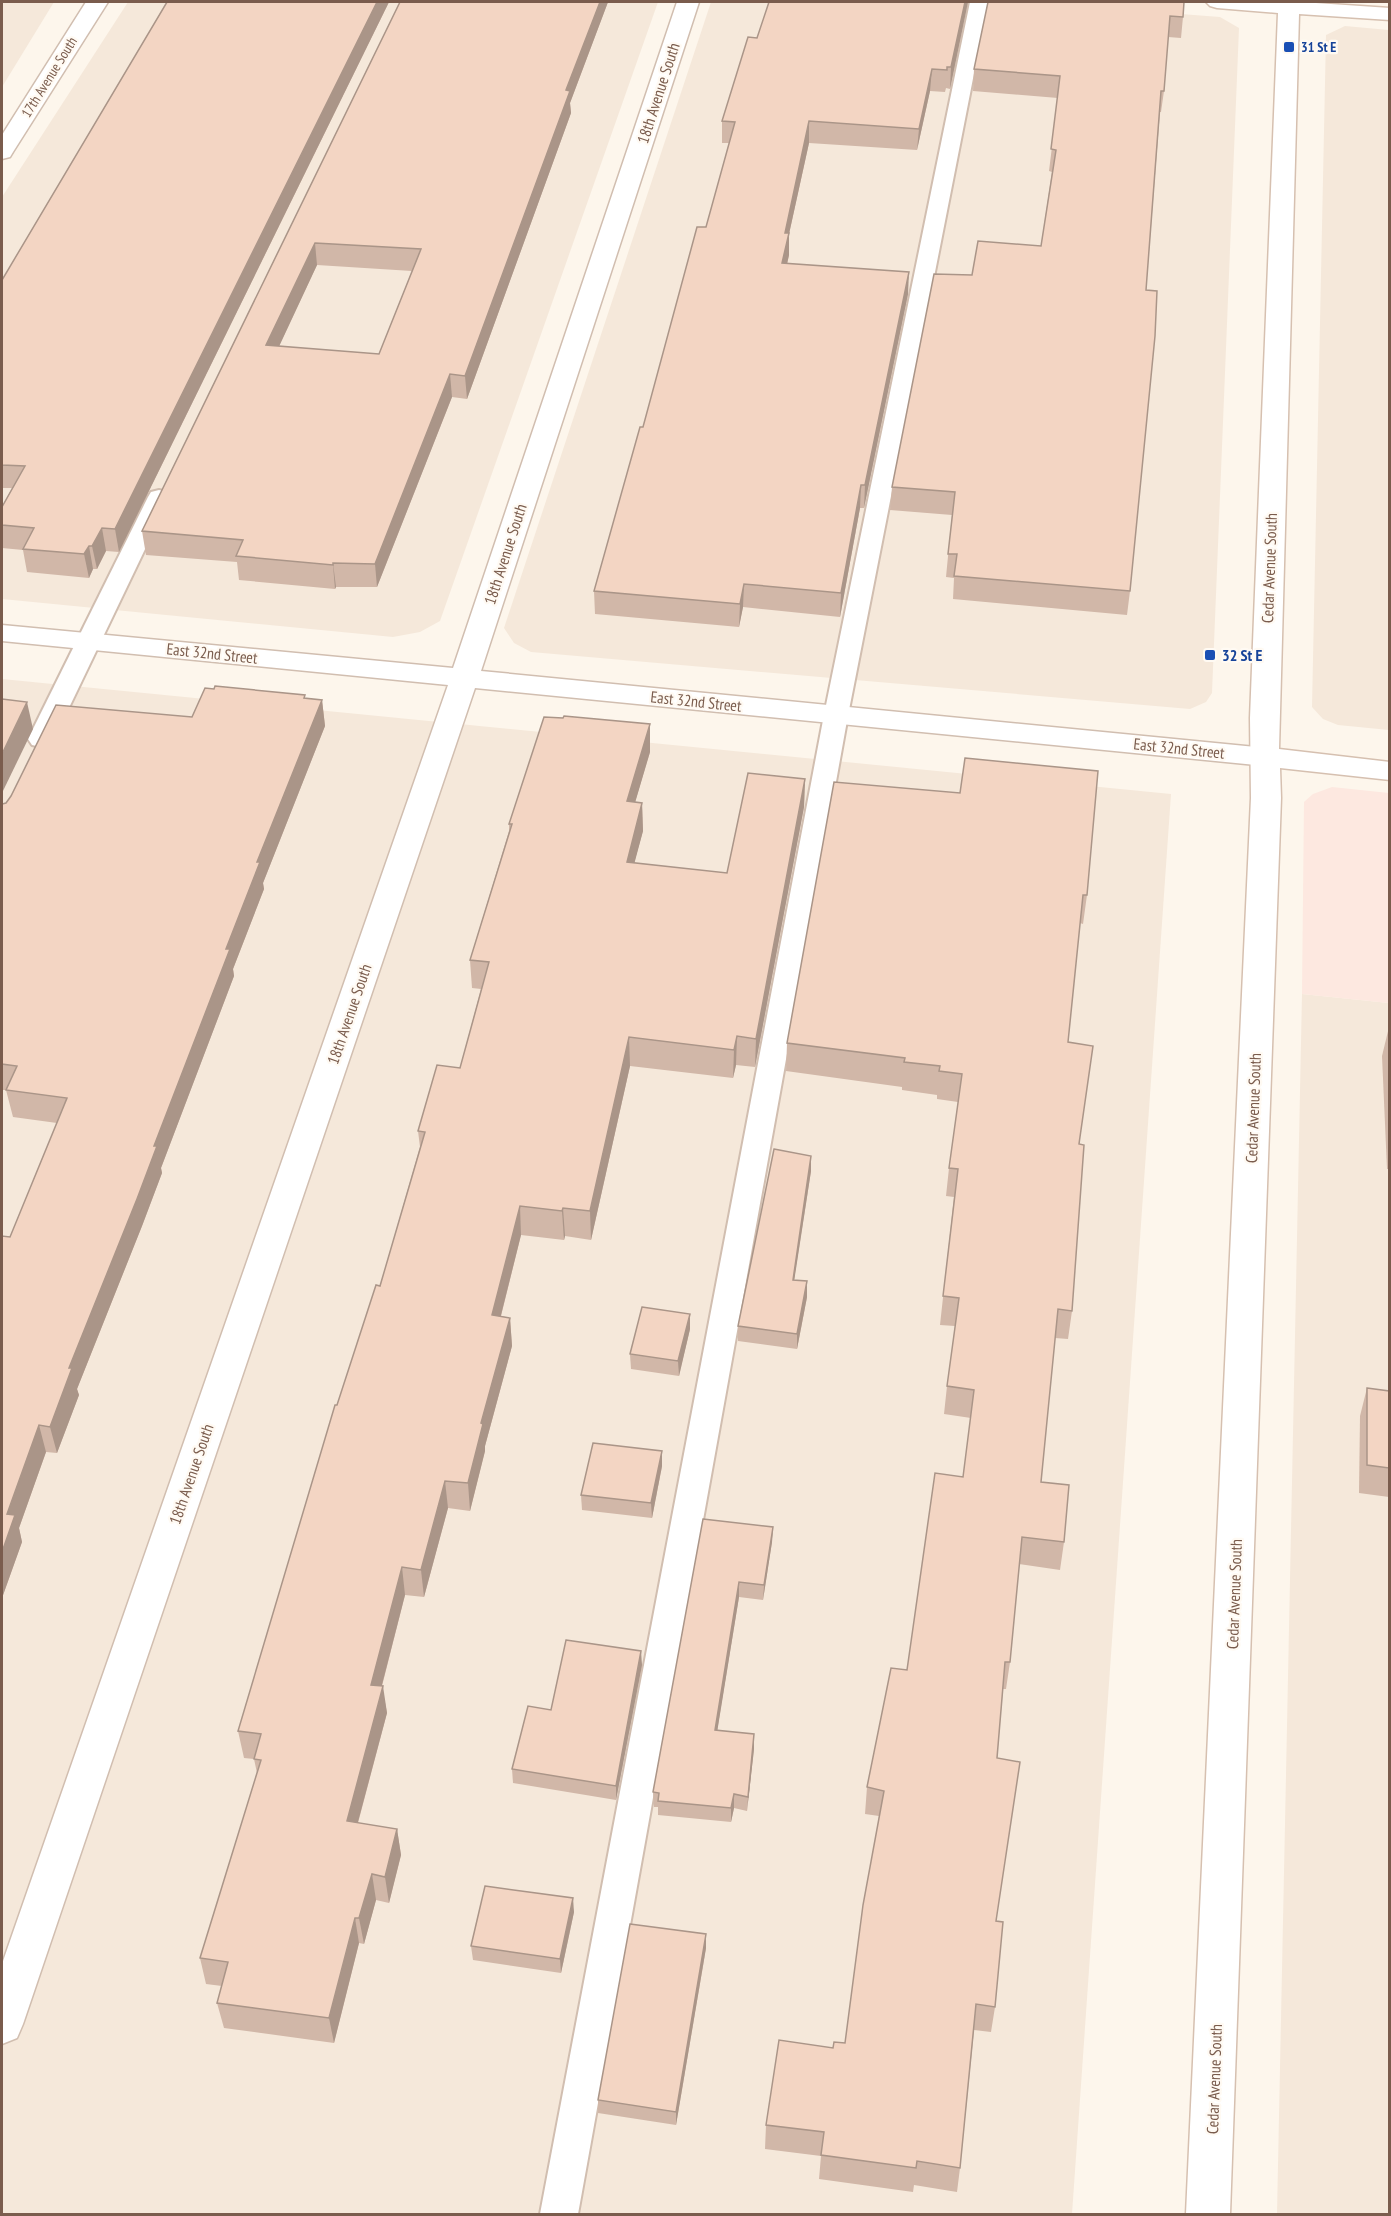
<svg xmlns="http://www.w3.org/2000/svg" width="1391" height="2216" font-family="'PT Sans Narrow',sans-serif">
	<style>
		.residential { fill: #f5e8da }
		.commercial { fill: #fde8e0 }
		.lines { fill: none; stroke-linecap: round; stroke-linejoin: round }
		.lane-casing { stroke: #d1beb0; stroke-width: 4 }
		.street-casing { stroke: #d1beb0; stroke-width: 3 }
		.secondary-casing { stroke: #d6c0b0; stroke-width: 3 }
		.lane { fill: #fff; fill-rule: evenodd }
		.street { fill: #fff; fill-rule: evenodd }
		.secondary { fill: #fff; fill-rule: evenodd }
		.wall { fill: #d1b7a8; fill-rule: evenodd }
		.shaded-wall { fill: #aa9588 }
		.building { fill: #f3d5c3; stroke: #aa9588; stroke-width: 1.5; fill-rule: evenodd }
		.transit-dot { fill: #1a4fb4; stroke: #fffaf3; stroke-width: 2 }
		.labels { text-anchor: middle; dominant-baseline: central; stroke-width: 4.5; stroke-linejoin: round; paint-order: stroke }
		.far-transit-label { font-size: 14px; font-weight: bold; fill: #164399; stroke: #fffaf3; text-anchor: start }
		.far-street-label { font-size: 14px; fill: #7a5c4d; stroke: #fffaf3 }
		.street-label { font-size: 16px; fill: #7a5c4d; stroke: #fffaf3 }
		.transit-label { font-size: 16px; font-weight: bold; fill: #164399; stroke: #fffaf3; text-anchor: start }
	</style>
	<rect width="100%" height="100%" fill="#fdf6ec"/>
	<g class="residential">
		<path d="M 2,2 L 54,2 L 2,87 Z"/>
		<path d="M 128,2 L 658,2 L 440,621 L 420,632 L 393,637 L 2,599 L 2,197 Z"/>
		<path d="M 711,2 L 1024,2 L 1220,17 L 1239,28 L 1212,693 L 1206,702 L 1190,709 L 531,652 L 514,643 L 504,628 Z"/>
		<path d="M 1345,26 L 1389,30 L 1389,730 L 1338,725 L 1323,719 L 1312,707 L 1326,35 Z"/>
		<path d="M 2,679 L 1171,794 L 1072,2214 L 2,2214 Z"/>
		<path d="M 1302,994 L 1389,1003 L 1390,2214 L 1277,2214 Z"/>
	</g>
	<path class="commercial" d="M 1332,787 L 1389,793 L 1389,1003 L 1302,994 L 1304,802 L 1313,794 Z"/>
	<g class="lines">
		<g class="lane-casing">
			<g id="lane">
				<path d="M 970,2 L 988,2 L 848,715 L 578,2214 L 540,2214 L 824,715 Z"/>
				<path d="M 159,490 L 167,492 L 170,497 L 54,739 L 50,745 L 41,747 L 32,745 L 28,739 L 148,497 L 151,492 Z"/>
			</g>
		</g>
		<g class="street-casing">
			<g id="street">
				<path d="M 86,2 L 108,2 L 13,152 L 10,157 L 2,159 L 2,135 Z"/>
				<path d="M 677,2 L 699,2 L 481,671 L 1266,748 L 1276,750 L 1281,757 L 1276,764 L 1266,766 L 475,688 L 23,2024 L 17,2038 L 2,2044 L 2,1964 L 448,685 L 2,641 L 2,625 L 453,668 Z"/>
			</g>
		</g>
		<g class="secondary-casing">
			<path id="secondary" d="M 1206,2 L 1301,2 L 1390,8 L 1390,20 L 1299,14 L 1279,749 L 1390,762 L 1390,780 L 1280,768 L 1281,798 L 1230,2214 L 1186,2214 L 1251,798 L 1250,718 L 1278,13 L 1217,8 L 1210,6 Z"/>
		</g>
		<use href="#lane" class="lane"/>
		<use href="#street" class="street"/>
		<use href="#secondary" class="secondary"/>
	</g>
	<g class="wall">
		<path d="M 167,2 L 389,2 L 119,552 L 106,551 L 97,569 L 93,569 L 89,578 L 27,572 L 23,550 L 2,548 L 2,507 L 12,488 L 2,488 L 2,280 Z"/>
		<path d="M 400,2 L 608,2 L 570,103 L 571,113 L 467,399 L 452,397 L 377,587 L 336,587 L 335,589 L 239,580 L 237,562 L 146,555 L 142,531 ZM 317,265 L 412,271 L 379,354 L 279,346 Z"/>
		<path d="M 769,2 L 968,2 L 950,89 L 946,88 L 945,92 L 930,91 L 917,150 L 809,143 L 789,234 L 789,255 L 787,264 L 908,294 L 864,508 L 860,508 L 840,617 L 743,607 L 739,627 L 595,614 L 594,591 L 643,427 L 706,227 L 729,143 L 722,143 L 722,121 L 757,38 Z"/>
		<path d="M 988,2 L 1183,17 L 1181,38 L 1168,37 L 1164,91 L 1161,112 L 1160,112 L 1146,290 L 1130,591 L 1127,615 L 953,599 L 954,578 L 946,577 L 952,515 L 890,510 L 892,487 L 972,275 L 1041,246 L 1052,172 L 1049,171 L 1058,98 L 973,91 L 974,69 Z"/>
		<path d="M 305,698 L 322,700 L 325,726 L 263,883 L 264,889 L 233,969 L 234,976 L 161,1168 L 162,1173 L 142,1226 L 77,1389 L 79,1395 L 57,1453 L 46,1452 L 19,1528 L 22,1542 L 2,1598 L 2,1236 L 10,1237 L 57,1123 L 13,1117 L 6,1090 L 2,1090 L 2,804 L 6,803 L 192,717 Z"/>
		<path d="M 563,718 L 650,724 L 650,752 L 635,802 L 642,803 L 643,831 L 634,863 L 727,873 L 805,779 L 804,807 L 755,1067 L 736,1065 L 733,1078 L 630,1066 L 591,1240 L 565,1236 L 564,1240 L 521,1235 L 501,1316 L 510,1318 L 512,1346 L 485,1446 L 485,1451 L 470,1511 L 448,1508 L 424,1597 L 405,1595 L 382,1686 L 387,1713 L 358,1823 L 397,1829 L 401,1855 L 389,1903 L 376,1900 L 364,1944 L 359,1943 L 334,2043 L 224,2028 L 217,2003 L 222,1986 L 206,1984 L 200,1958 L 257,1773 L 254,1759 L 244,1758 L 238,1731 L 337,1405 L 380,1286 L 420,1147 L 418,1131 L 460,1068 L 481,989 L 472,988 L 470,960 L 509,831 L 509,824 Z"/>
		<path d="M 834,782 L 1087,895 L 1083,924 L 1080,923 L 1068,1042 L 1079,1144 L 1072,1311 L 1068,1339 L 1055,1338 L 1041,1482 L 1064,1542 L 1060,1570 L 1019,1564 L 1010,1662 L 1006,1689 L 1003,1689 L 997,1758 L 995,2007 L 991,2032 L 974,2030 L 960,2168 L 957,2192 L 914,2185 L 913,2192 L 819,2179 L 821,2156 L 765,2149 L 766,2125 L 833,2048 L 845,2043 L 879,1816 L 865,1814 L 867,1787 L 907,1670 L 963,1477 L 971,1418 L 944,1414 L 947,1386 L 955,1326 L 940,1325 L 954,1197 L 946,1196 L 949,1168 L 958,1102 L 937,1099 L 937,1095 L 902,1090 L 902,1087 L 786,1071 L 787,1043 Z"/>
		<path d="M 1389,1027 L 1389,1169 L 1387,1169 L 1382,1056 Z"/>
		<path d="M 811,1156 L 811,1171 L 794,1280 L 807,1297 L 797,1349 L 738,1341 L 738,1326 Z"/>
		<path d="M 690,1329 L 679,1376 L 631,1369 L 630,1354 Z"/>
		<path d="M 1367,1388 L 1389,1391 L 1389,1497 L 1359,1493 L 1360,1416 Z"/>
		<path d="M 662,1451 L 662,1466 L 652,1518 L 582,1510 L 581,1495 Z"/>
		<path d="M 703,1519 L 773,1527 L 772,1542 L 763,1600 L 739,1597 L 717,1731 L 754,1734 L 754,1749 L 747,1811 L 734,1808 L 731,1822 L 658,1815 L 658,1807 L 654,1807 L 653,1792 Z"/>
		<path d="M 642,1665 L 616,1800 L 513,1783 L 512,1769 L 551,1710 Z"/>
		<path d="M 574,1912 L 561,1973 L 473,1960 L 471,1946 Z"/>
		<path d="M 706,1934 L 706,1948 L 676,2125 L 598,2113 L 598,2100 Z"/>
	</g>
	<g class="shaded-wall">
		<path d="M 377,2 L 389,2 L 119,552 L 115,529 Z"/>
		<path d="M 600,2 L 608,2 L 570,103 L 571,113 L 467,399 L 465,376 L 566,90 Z"/>
		<path d="M 965,2 L 968,2 L 950,89 L 951,67 Z"/>
		<path d="M 932,69 L 930,91 L 917,150 L 919,129 Z"/>
		<path d="M 809,121 L 809,143 L 789,234 L 789,255 L 782,286 L 782,263 L 785,233 Z"/>
		<path d="M 315,243 L 317,265 L 269,368 L 266,345 Z"/>
		<path d="M 909,272 L 908,294 L 864,508 L 865,485 Z"/>
		<path d="M 450,374 L 452,397 L 377,587 L 375,564 Z"/>
		<path d="M 861,485 L 860,508 L 840,617 L 841,593 Z"/>
		<path d="M 102,528 L 106,551 L 97,569 L 92,546 Z"/>
		<path d="M 89,546 L 93,569 L 89,578 L 84,554 Z"/>
		<path d="M 333,563 L 336,587 L 335,589 L 333,565 Z"/>
		<path d="M 744,584 L 743,607 L 739,627 L 740,604 Z"/>
		<path d="M 322,700 L 325,726 L 263,883 L 264,889 L 233,969 L 234,976 L 161,1168 L 162,1173 L 142,1226 L 77,1389 L 79,1395 L 57,1453 L 50,1427 L 69,1368 L 154,1146 L 257,862 Z"/>
		<path d="M 27,702 L 33,729 L 2,793 L 2,754 Z"/>
		<path d="M 650,724 L 650,752 L 627,830 L 627,801 Z"/>
		<path d="M 805,779 L 804,807 L 755,1067 L 756,1039 Z"/>
		<path d="M 642,803 L 643,831 L 627,891 L 627,862 Z"/>
		<path d="M 737,1036 L 736,1065 L 733,1078 L 734,1050 Z"/>
		<path d="M 629,1037 L 630,1066 L 591,1240 L 590,1211 Z"/>
		<path d="M 811,1156 L 811,1171 L 792,1295 L 793,1280 Z"/>
		<path d="M 520,1206 L 521,1235 L 494,1343 L 492,1315 Z"/>
		<path d="M 563,1208 L 565,1236 L 564,1240 L 562,1211 Z"/>
		<path d="M 807,1281 L 807,1297 L 797,1349 L 797,1334 Z"/>
		<path d="M 690,1314 L 690,1329 L 679,1376 L 678,1361 Z"/>
		<path d="M 510,1318 L 512,1346 L 485,1446 L 485,1451 L 470,1511 L 468,1483 L 481,1423 Z"/>
		<path d="M 39,1425 L 46,1452 L 19,1528 L 22,1542 L 2,1598 L 2,1552 L 7,1514 Z"/>
		<path d="M 662,1451 L 662,1466 L 652,1518 L 651,1503 Z"/>
		<path d="M 445,1481 L 448,1508 L 424,1597 L 421,1570 Z"/>
		<path d="M 773,1527 L 772,1542 L 763,1600 L 764,1585 Z"/>
		<path d="M 402,1567 L 405,1595 L 375,1712 L 371,1685 Z"/>
		<path d="M 739,1582 L 739,1597 L 715,1745 L 715,1730 Z"/>
		<path d="M 641,1651 L 642,1665 L 616,1800 L 616,1786 Z"/>
		<path d="M 383,1686 L 387,1713 L 351,1848 L 347,1821 Z"/>
		<path d="M 754,1734 L 754,1749 L 747,1811 L 748,1797 Z"/>
		<path d="M 734,1794 L 734,1808 L 731,1822 L 731,1808 Z"/>
		<path d="M 397,1829 L 401,1855 L 389,1903 L 385,1877 Z"/>
		<path d="M 372,1874 L 376,1900 L 364,1944 L 359,1918 Z"/>
		<path d="M 573,1898 L 574,1912 L 561,1973 L 560,1959 Z"/>
		<path d="M 355,1918 L 359,1943 L 334,2043 L 329,2018 Z"/>
		<path d="M 706,1934 L 706,1948 L 676,2125 L 676,2112 Z"/>
	</g>
	<g class="building">
		<path d="M 167,2 L 377,2 L 115,529 L 102,528 L 92,546 L 89,546 L 84,554 L 23,549 L 34,528 L 2,525 L 2,507 L 25,466 L 2,465 L 2,280 Z"/>
		<path d="M 400,2 L 600,2 L 566,90 L 570,91 L 465,376 L 450,374 L 375,564 L 333,563 L 333,565 L 236,556 L 243,540 L 142,531 ZM 315,243 L 421,249 L 379,354 L 266,345 Z"/>
		<path d="M 769,2 L 965,2 L 951,67 L 947,67 L 947,70 L 932,69 L 919,129 L 809,121 L 785,233 L 789,233 L 782,263 L 909,272 L 865,485 L 861,485 L 841,593 L 744,584 L 740,604 L 594,591 L 640,427 L 643,427 L 697,227 L 706,227 L 735,122 L 722,121 L 748,37 L 757,38 Z"/>
		<path d="M 988,2 L 1184,2 L 1183,17 L 1170,16 L 1164,91 L 1161,91 L 1146,290 L 1157,291 L 1155,336 L 1130,591 L 954,576 L 957,554 L 948,554 L 955,492 L 892,487 L 934,274 L 972,275 L 978,241 L 1041,246 L 1056,150 L 1051,149 L 1060,76 L 974,69 Z"/>
		<path d="M 215,686 L 305,695 L 304,698 L 322,700 L 257,862 L 260,862 L 226,949 L 230,949 L 154,1146 L 157,1146 L 137,1199 L 69,1368 L 72,1368 L 50,1427 L 39,1425 L 7,1514 L 15,1515 L 2,1552 L 2,1236 L 10,1237 L 67,1098 L 6,1090 L 17,1066 L 2,1064 L 2,804 L 6,803 L 11,796 L 56,705 L 192,717 L 205,688 L 214,689 Z"/>
		<path d="M 2,699 L 27,702 L 2,754 Z"/>
		<path d="M 564,716 L 650,724 L 627,801 L 642,803 L 627,862 L 727,873 L 748,773 L 805,779 L 756,1039 L 737,1036 L 734,1050 L 629,1037 L 590,1211 L 563,1208 L 562,1211 L 520,1206 L 492,1315 L 510,1318 L 481,1423 L 483,1424 L 468,1483 L 445,1481 L 421,1570 L 402,1567 L 371,1685 L 383,1686 L 347,1821 L 397,1829 L 385,1877 L 372,1874 L 359,1918 L 355,1918 L 329,2018 L 217,2003 L 228,1962 L 200,1958 L 261,1760 L 254,1759 L 261,1734 L 238,1731 L 335,1405 L 337,1405 L 376,1285 L 380,1286 L 425,1132 L 418,1131 L 437,1065 L 460,1068 L 489,962 L 470,960 L 512,824 L 509,824 L 544,717 L 563,718 Z"/>
		<path d="M 965,758 L 1098,771 L 1087,895 L 1083,895 L 1068,1042 L 1093,1046 L 1079,1144 L 1084,1145 L 1072,1311 L 1058,1309 L 1041,1482 L 1069,1485 L 1064,1542 L 1022,1537 L 1010,1662 L 1005,1662 L 997,1758 L 1020,1762 L 996,1921 L 1003,1922 L 995,2007 L 976,2004 L 960,2168 L 917,2161 L 916,2168 L 821,2155 L 824,2132 L 766,2125 L 779,2040 L 833,2048 L 834,2042 L 845,2043 L 863,1905 L 884,1791 L 867,1787 L 891,1668 L 907,1670 L 935,1473 L 963,1477 L 974,1390 L 947,1386 L 959,1298 L 943,1296 L 958,1169 L 949,1168 L 962,1074 L 939,1071 L 940,1066 L 904,1062 L 905,1058 L 787,1043 L 834,782 L 960,793 Z"/>
		<path d="M 774,1149 L 811,1156 L 793,1280 L 807,1281 L 797,1334 L 738,1326 Z"/>
		<path d="M 642,1307 L 690,1314 L 678,1361 L 630,1354 Z"/>
		<path d="M 1367,1388 L 1389,1391 L 1389,1468 L 1367,1465 Z"/>
		<path d="M 593,1443 L 662,1451 L 651,1503 L 581,1495 Z"/>
		<path d="M 703,1519 L 773,1527 L 764,1585 L 739,1582 L 715,1730 L 754,1734 L 748,1797 L 734,1794 L 731,1808 L 658,1801 L 659,1793 L 653,1792 Z"/>
		<path d="M 566,1640 L 641,1651 L 616,1786 L 512,1769 L 528,1706 L 551,1710 Z"/>
		<path d="M 485,1886 L 573,1898 L 560,1959 L 471,1946 Z"/>
		<path d="M 630,1924 L 706,1934 L 676,2112 L 598,2100 Z"/>
	</g>
	<g class="transit-dot">
		<rect x="1283" y="41" width="12" height="12" rx="3"/>
		<rect x="1204" y="649" width="12" height="12" rx="3"/>
	</g>
	<g class="labels">
		<g class="far-transit-label">
			<text x="1301" y="47">31 St E</text>
		</g>
		<g class="far-street-label">
			<text transform="translate(49 77) rotate(-58)">17th Avenue South</text>
		</g>
		<g class="street-label">
			<text transform="translate(658 93) rotate(-72)">18th Avenue South</text>
			<text transform="translate(505 554) rotate(-72)">18th Avenue South</text>
			<text transform="translate(1269 568) rotate(-88)">Cedar Avenue South</text>
			<text transform="translate(212 653) rotate(6)">East 32nd Street</text>
			<text transform="translate(696 701) rotate(6)">East 32nd Street</text>
			<text transform="translate(1179 748) rotate(6)">East 32nd Street</text>
			<text transform="translate(349 1014) rotate(-71)">18th Avenue South</text>
			<text transform="translate(1253 1108) rotate(-88)">Cedar Avenue South</text>
			<text transform="translate(191 1474) rotate(-71)">18th Avenue South</text>
			<text transform="translate(1234 1594) rotate(-88)">Cedar Avenue South</text>
			<text transform="translate(1214 2079) rotate(-88)">Cedar Avenue South</text>
		</g>
		<g class="transit-label">
			<text x="1222" y="655">32 St E</text>
		</g>
	</g>
	<rect width="1391" height="2216" fill="none" stroke="#7a5c4d" stroke-width="6"/>
</svg>
